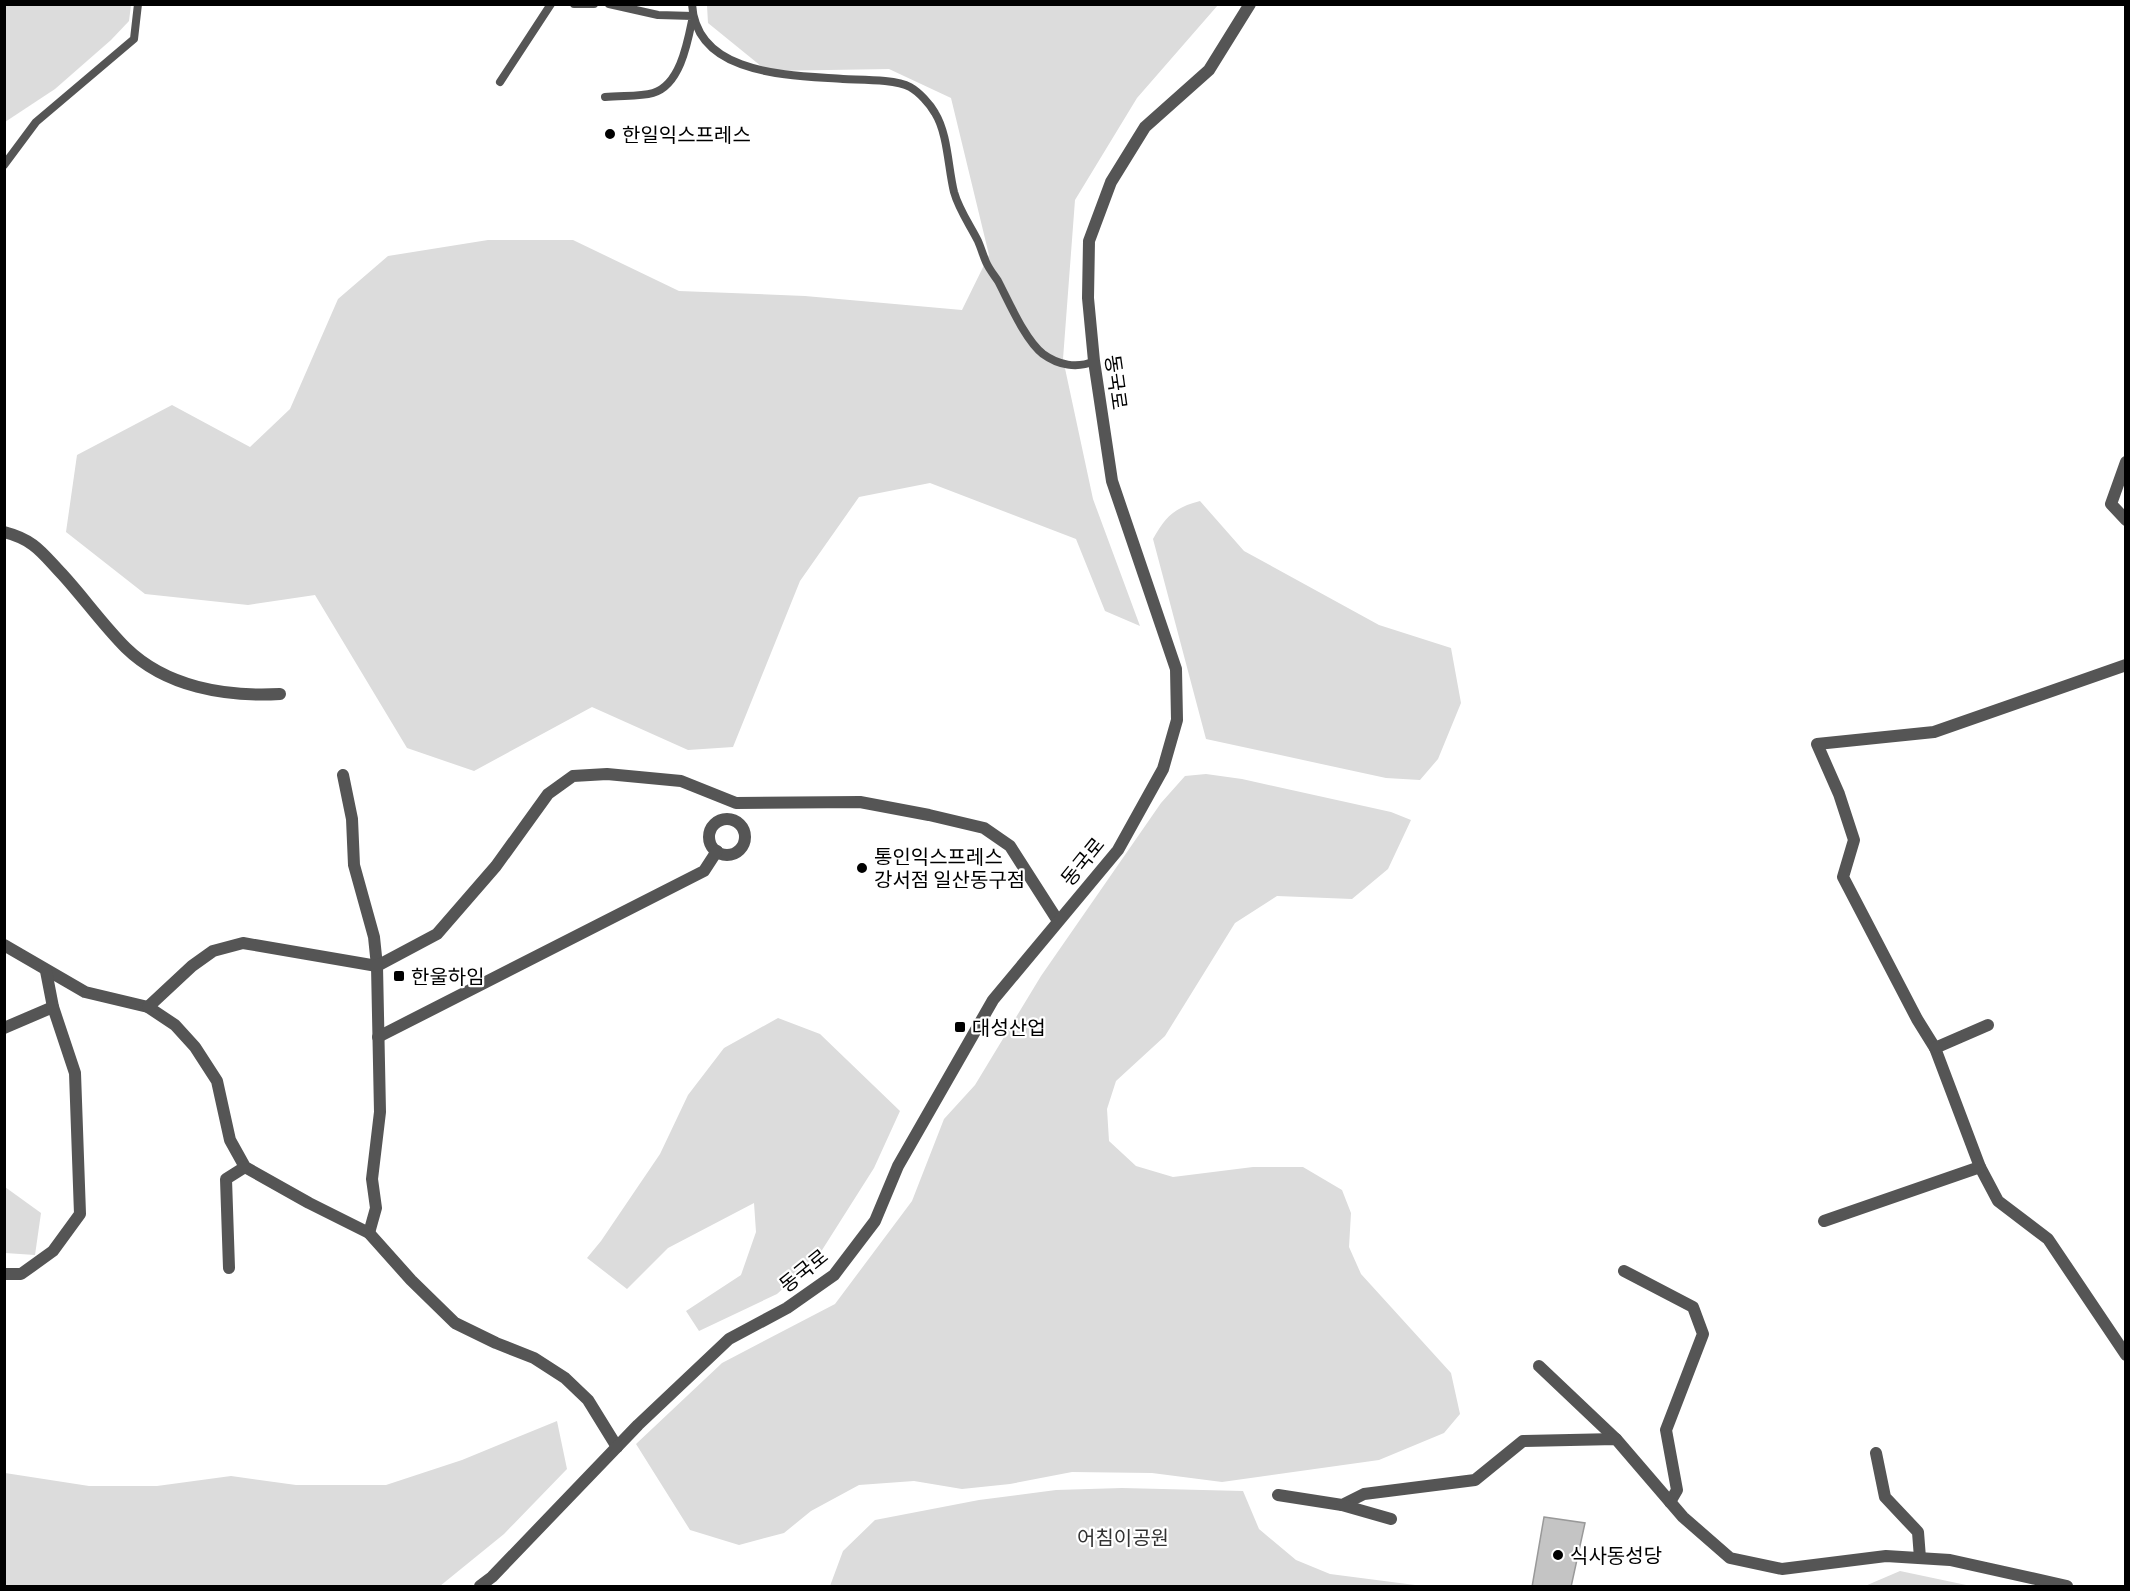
<svg xmlns="http://www.w3.org/2000/svg" width="2130" height="1591" font-family="Barlow,'Noto Sans KR',sans-serif">
	<style>
		.green { fill: #dcdcdc }
		.building { fill: #c4c4c4; stroke: #999; stroke-width: 1.5 }
		.lines { fill: none; stroke-linecap: round; stroke-linejoin: round }
		.service { stroke: #555; stroke-width: 8 }
		.minor { stroke: #555; stroke-width: 12 }
		.tertiary { stroke: #555; stroke-width: 12 }
		.poi-dot { fill: #000; stroke: #fff; stroke-width: 2 }
		.labels { text-anchor: middle; dominant-baseline: central; stroke-width: 4.5; stroke-linejoin: round; paint-order: stroke }
		.poi-label { font-size: 20px; fill: #000; stroke: #fff; text-anchor: start }
		.street-label { font-size: 20px; fill: #000; stroke: #fff }
		.park-label { font-size: 20px; fill: #333; stroke: #fff }
	</style>
	<rect width="100%" height="100%" fill="#fff"/>
	<g class="green">
		<path d="M 5,4 L 131,4 L 131,5 L 129,21 L 111,40 L 55,89 L 5,122 Z"/>
		<path d="M 707,5 L 1218,5 L 1137,98 L 1075,200 L 1063,359 L 1093,499 L 1140,626 L 1105,611 L 1076,539 L 930,483 L 859,497 L 800,581 L 733,747 L 688,750 L 592,707 L 474,771 L 407,748 L 315,595 L 248,605 L 145,594 L 66,532 L 77,455 L 172,405 L 250,447 L 290,409 L 338,299 L 388,256 L 488,240 L 573,240 L 679,291 L 805,296 L 962,310 L 989,255 L 951,98 L 889,69 L 767,71 L 708,23 Z"/>
		<path d="M 1200,501 L 1244,551 L 1379,625 L 1451,648 L 1461,703 L 1438,759 L 1420,780 L 1386,778 L 1206,739 L 1153,539 C 1166,516 1174,508 1200,501 Z"/>
		<path d="M 1206,774 L 1242,779 L 1391,812 L 1411,820 L 1388,869 L 1352,899 L 1277,896 L 1235,923 L 1165,1036 L 1116,1081 L 1107,1109 L 1109,1141 L 1136,1166 L 1173,1177 L 1253,1167 L 1303,1167 L 1342,1190 L 1351,1213 L 1349,1247 L 1361,1274 L 1451,1373 L 1460,1414 L 1444,1433 L 1379,1460 L 1222,1482 L 1152,1473 L 1072,1472 L 1010,1484 L 962,1489 L 914,1481 L 859,1485 L 811,1511 L 784,1533 L 739,1545 L 690,1530 L 636,1444 L 722,1363 L 835,1304 L 912,1201 L 944,1119 L 975,1085 L 1041,976 L 1161,803 L 1185,776 Z"/>
		<path d="M 778,1018 L 820,1034 L 900,1111 L 874,1168 L 817,1258 L 777,1294 L 699,1331 L 686,1311 L 741,1275 L 756,1232 L 754,1203 L 668,1248 L 627,1289 L 587,1258 L 601,1241 L 660,1154 L 688,1095 L 724,1048 Z"/>
		<path d="M 5,1187 L 41,1213 L 35,1255 L 5,1253 Z"/>
		<path d="M 557,1421 L 567,1469 L 504,1534 L 440,1586 L 5,1586 L 5,1473 L 89,1486 L 157,1486 L 231,1476 L 296,1485 L 386,1485 L 462,1460 Z"/>
		<path d="M 1122,1488 L 1243,1491 L 1259,1529 L 1296,1560 L 1330,1574 L 1415,1585 L 1371,1586 L 830,1586 L 843,1551 L 875,1520 L 979,1500 L 1056,1490 Z"/>
		<path d="M 1900,1571 L 1971,1586 L 1865,1586 Z"/>
	</g>
	<path class="building" d="M 1544,1517 L 1585,1523 L 1571,1587 L 1532,1587 Z"/>
	<g class="lines">
		<g class="service">
			<path d="M 574,4 L 594,4"/>
			<path d="M 692,4 C 696,76 790,75 843,79 C 860,80 895,79 910,87 C 919,92 930,104 935,113 C 948,134 948,168 954,192 C 959,210 970,225 978,241 C 981,248 983,255 986,262 C 989,269 994,275 998,281 C 1009,302 1025,340 1043,354 C 1058,365 1077,369 1094,361"/>
			<path d="M 500,82 L 551,4"/>
			<path d="M 605,97 C 620,95 639,97 653,93 C 681,85 688,40 693,16 L 658,15 L 609,4"/>
			<path d="M 4,165 L 36,122 L 134,39 L 138,4"/>
		</g>
		<g class="minor">
			<path d="M 2126,462 L 2111,504 L 2126,520"/>
			<path d="M 4,532 C 35,540 42,553 62,574 C 84,598 103,625 126,648 C 166,687 225,697 280,694"/>
			<path d="M 2126,665 L 1934,732 L 1817,744 L 1839,794 L 1854,840 L 1843,877 L 1917,1019 L 1935,1048 L 1980,1167 L 1998,1201 L 2048,1239 L 2126,1355"/>
			<path d="M 343,775 L 352,819 L 354,865 L 374,937 L 377,966 L 380,1112 L 372,1179 L 376,1208 L 369,1233"/>
			<circle cx="727" cy="837" r="18"/>
			<path d="M 4,945 L 85,992 L 148,1007 L 175,1025 L 195,1047 L 217,1081 L 230,1140 L 245,1167 L 309,1203 L 369,1233 L 411,1280 L 455,1323 L 496,1343 L 534,1358 L 565,1378 L 588,1400 L 617,1447"/>
			<path d="M 148,1007 L 192,966 L 213,951 L 243,943 L 377,966 L 437,934 L 496,866 L 548,794 L 573,776 L 607,774 L 681,781 L 736,803 L 860,802 L 929,815 L 984,828 L 1010,846 L 1058,921"/>
			<path d="M 4,1028 L 53,1007"/>
			<path d="M 378,1037 L 704,871 L 717,851"/>
			<path d="M 1935,1048 L 1988,1025"/>
			<path d="M 1824,1221 L 1980,1167"/>
			<path d="M 229,1268 L 226,1179 L 245,1167"/>
			<path d="M 1624,1271 L 1693,1307 L 1703,1334 L 1666,1430 L 1677,1490 L 1670,1502"/>
			<path d="M 4,1274 L 21,1274 L 53,1251 L 80,1214 L 75,1073 L 53,1007 L 46,971"/>
			<path d="M 1539,1366 L 1616,1439"/>
			<path d="M 1876,1453 L 1885,1497 L 1918,1532 L 1920,1558"/>
			<path d="M 1278,1495 L 1342,1505 L 1364,1494 L 1475,1480 L 1523,1441 L 1616,1439 L 1683,1517 L 1730,1558 L 1782,1569 L 1886,1556 L 1950,1560 L 2067,1586"/>
			<path d="M 1342,1505 L 1391,1519"/>
		</g>
		<path class="tertiary" d="M 480,1586 L 492,1577 L 638,1425 L 729,1339 L 787,1308 L 834,1275 L 875,1221 L 898,1166 L 993,1000 L 1118,850 L 1163,769 L 1177,720 L 1176,669 L 1112,481 L 1094,361 L 1088,298 L 1089,241 L 1111,182 L 1145,127 L 1209,70 L 1250,4"/>
	</g>
	<g class="poi-dot">
		<circle cx="610" cy="134" r="6"/>
		<circle cx="862" cy="868" r="6"/>
		<rect x="393" y="970" width="12" height="12" rx="3"/>
		<rect x="954" y="1021" width="12" height="12" rx="3"/>
		<circle cx="1558" cy="1555" r="6"/>
	</g>
	<g class="labels">
		<g class="poi-label">
			<text x="622" y="134">한일익스프레스</text>
			<text x="874" y="856">통인익스프레스<tspan x="874" dy="23">강서점 일산동구점</tspan></text>
			<text x="411" y="976">한울하임</text>
			<text x="972" y="1027">대성산업</text>
			<text x="1570" y="1555">식사동성당</text>
		</g>
		<g class="street-label">
			<text transform="translate(1117 382) rotate(82)">동국로</text>
			<text transform="translate(1082 861) rotate(-51)">동국로</text>
			<text transform="translate(803 1270) rotate(-39)">동국로</text>
		</g>
		<g class="park-label">
			<text x="1123" y="1537">어침이공원</text>
		</g>
	</g>
	<rect width="2130" height="1591" fill="none" stroke="#000000" stroke-width="12"/>
</svg>
